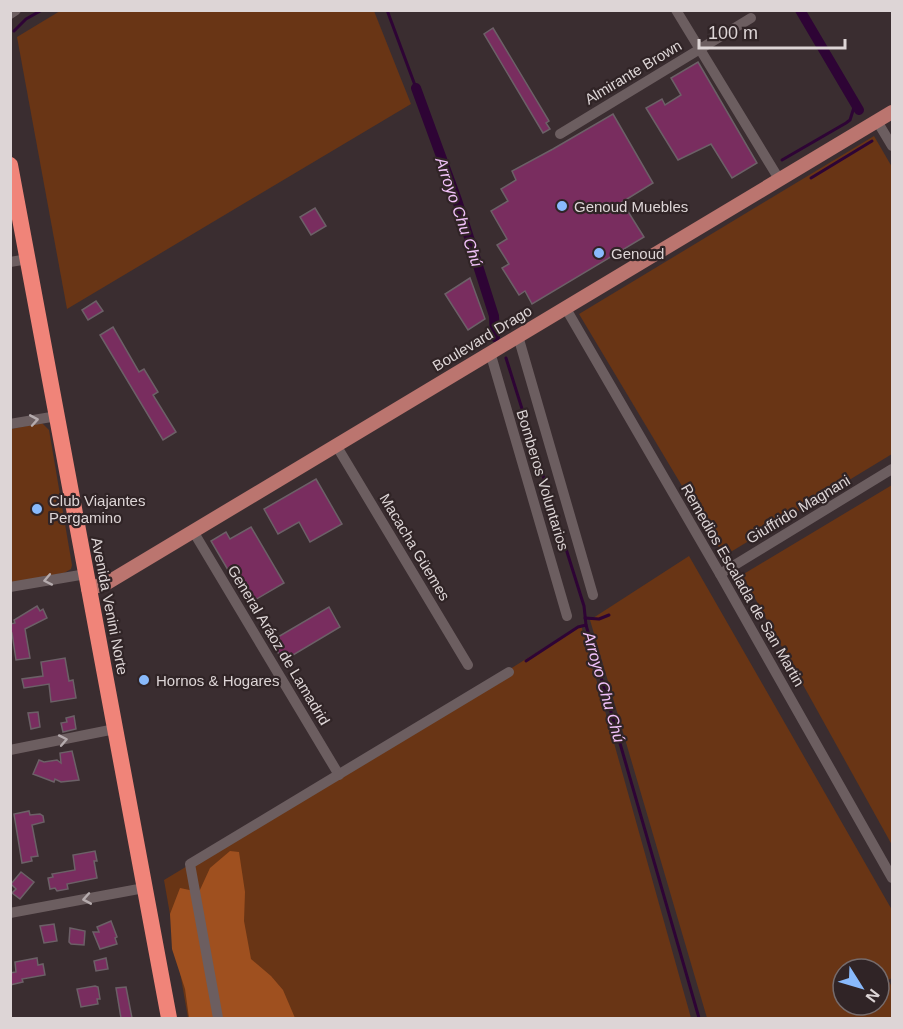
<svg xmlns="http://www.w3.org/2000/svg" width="903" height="1029" font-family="Arial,sans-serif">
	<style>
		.green { fill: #693515; fill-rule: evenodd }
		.forest { fill: #9f501f }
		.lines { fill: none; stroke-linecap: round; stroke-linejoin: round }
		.stream { stroke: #2e0435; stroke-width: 3 }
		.canal { stroke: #2e0435; stroke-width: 10 }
		.building { fill: #792d5f; stroke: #6c6067; stroke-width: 1.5 }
		.minor { stroke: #6c5e60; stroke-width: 10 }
		.major { stroke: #bb756f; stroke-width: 14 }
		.highway { stroke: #f08479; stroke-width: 16 }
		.oneway { stroke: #b5abad }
		.poi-dot { fill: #89bafc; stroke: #302426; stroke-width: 2 }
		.labels { text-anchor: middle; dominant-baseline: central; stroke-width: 4.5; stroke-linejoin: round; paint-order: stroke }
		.street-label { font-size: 15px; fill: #ddd5d6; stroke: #302426 }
		.poi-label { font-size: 15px; fill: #ddd5d6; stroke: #302426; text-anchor: start }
		.water-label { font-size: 16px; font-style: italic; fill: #f2c2fa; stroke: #302426 }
	</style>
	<rect width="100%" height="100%" fill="#3a2d30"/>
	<g class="green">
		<path d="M 60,11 L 374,11 L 411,104 L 67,309 L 17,37 Z"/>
		<path d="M 874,136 L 892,167 L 892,454 L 724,556 L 579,314 Z"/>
		<path d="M 42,423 L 49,430 L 72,565 L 71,569 L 64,573 L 11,583 L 11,429 Z"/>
		<path d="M 892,485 L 892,845 L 742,575 Z"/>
		<path d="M 689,556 L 892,910 L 892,978 L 888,980 L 892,987 L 892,1018 L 707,1018 L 590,620 ZM 843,969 L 879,969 L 879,1005 L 843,1005 Z"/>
		<path d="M 581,625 L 691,1018 L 188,1018 L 164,880 L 339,775 Z"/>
	</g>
	<path class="forest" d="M 230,851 L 239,852 L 245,892 L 244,921 L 251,959 L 271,976 L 283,990 L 295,1018 L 189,1018 L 185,989 L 172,949 L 170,914 L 180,888 L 199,892 L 210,868 Z"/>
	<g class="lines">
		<g class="stream">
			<path d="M 387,10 L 416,88"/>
			<path d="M 14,31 L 26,19 L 42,10"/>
			<path d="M 782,160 L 846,123 L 850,120 L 855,104"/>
			<path d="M 811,178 L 872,141"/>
			<path d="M 506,358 L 584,606 L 586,625 L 699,1018"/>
			<path d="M 585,618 L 599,619 L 609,615"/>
			<path d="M 526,661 L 578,627 L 586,625"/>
		</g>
		<g class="canal">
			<path d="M 800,10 L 859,110"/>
			<path d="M 416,88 L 457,200 L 494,316 L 495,337"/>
		</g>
	</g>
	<g class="building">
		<path d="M 493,28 L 549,121 L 546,123 L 550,129 L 543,133 L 484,34 Z"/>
		<path d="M 698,62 L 757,163 L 732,178 L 711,144 L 678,160 L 646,108 L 662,99 L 665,105 L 681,95 L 671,78 Z"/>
		<path d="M 613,114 L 653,183 L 622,202 L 644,237 L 532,304 L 525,291 L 519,295 L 502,268 L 509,264 L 497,245 L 507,239 L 491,211 L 508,201 L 501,189 L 516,180 L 512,171 L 553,149 Z"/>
		<path d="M 315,208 L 326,226 L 311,235 L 300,217 Z"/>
		<path d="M 470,278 L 485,319 L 468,330 L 445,294 Z"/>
		<path d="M 96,301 L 103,311 L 88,320 L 82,310 Z"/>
		<path d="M 113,327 L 139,372 L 144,369 L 158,392 L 153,395 L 176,432 L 163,440 L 100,335 Z"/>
		<path d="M 316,479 L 342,524 L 310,542 L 299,522 L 278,534 L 264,509 Z"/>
		<path d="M 251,527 L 284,583 L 248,604 L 211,541 L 226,532 L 230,539 Z"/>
		<path d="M 37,606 L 40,611 L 43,609 L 47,618 L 25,629 L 30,658 L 16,660 L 12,633 L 10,633 L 10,624 L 15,623 L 14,620 Z"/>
		<path d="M 329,607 L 340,627 L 283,661 L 271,641 Z"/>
		<path d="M 65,658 L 69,681 L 73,680 L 76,698 L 51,702 L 49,684 L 24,688 L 22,679 L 43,676 L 41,662 Z"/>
		<path d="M 38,712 L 40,727 L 31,729 L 28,713 Z"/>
		<path d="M 74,716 L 76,729 L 63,732 L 61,723 L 67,722 L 66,718 Z"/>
		<path d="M 72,751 L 79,780 L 61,782 L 55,779 L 54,782 L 33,774 L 39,760 L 44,762 L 57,760 L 61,763 L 60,753 Z"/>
		<path d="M 29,811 L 30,815 L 40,814 L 43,816 L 44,822 L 32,825 L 38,856 L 31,857 L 32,861 L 22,863 L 14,814 Z"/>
		<path d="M 95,851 L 97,861 L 94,861 L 97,878 L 67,884 L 68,889 L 57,891 L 55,888 L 50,889 L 48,878 L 53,877 L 52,874 L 75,870 L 73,855 Z"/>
		<path d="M 21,872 L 34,882 L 20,899 L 12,893 L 16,889 L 11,884 Z"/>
		<path d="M 111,921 L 117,937 L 115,938 L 117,944 L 100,949 L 93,932 L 99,932 L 97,927 Z"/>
		<path d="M 54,924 L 57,941 L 44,943 L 40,926 Z"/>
		<path d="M 70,928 L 85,931 L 84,945 L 71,944 L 69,942 Z"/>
		<path d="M 37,958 L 38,965 L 43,964 L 45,975 L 22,979 L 23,982 L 10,985 L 10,973 L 16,972 L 15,962 Z"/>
		<path d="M 106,958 L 108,969 L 96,971 L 94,961 Z"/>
		<path d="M 95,986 L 98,987 L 100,999 L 97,999 L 98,1004 L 81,1007 L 77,989 Z"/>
		<path d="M 126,987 L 132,1018 L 121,1018 L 116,988 Z"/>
	</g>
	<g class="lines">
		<g class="minor">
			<path d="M 676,10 L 779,179"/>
			<path d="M 10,14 L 16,10"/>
			<path d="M 877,121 L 892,146"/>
			<path d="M 560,134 L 751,18"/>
			<path d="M 10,262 L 28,259"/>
			<path d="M 565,307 L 720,574 L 892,878"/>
			<path d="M 518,336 L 593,595"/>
			<path d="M 490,352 L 567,616"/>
			<path d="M 10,424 L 57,416"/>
			<path d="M 336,445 L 468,665"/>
			<path d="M 193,531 L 339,775"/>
			<path d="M 720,574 L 892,469"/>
			<path d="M 10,587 L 86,574"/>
			<path d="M 10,750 L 115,729"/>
			<path d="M 10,913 L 144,888"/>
			<path d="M 218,1018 L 190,864 L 509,672"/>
		</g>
		<path class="major" d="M 88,589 L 107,583 L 892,112"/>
		<path class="highway" d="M 10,165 L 169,1018"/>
	</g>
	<defs><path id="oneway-chevron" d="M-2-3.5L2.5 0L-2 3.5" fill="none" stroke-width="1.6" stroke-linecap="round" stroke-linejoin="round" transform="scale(1.5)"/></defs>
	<g class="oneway">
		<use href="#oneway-chevron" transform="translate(34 420) rotate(-10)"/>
		<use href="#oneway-chevron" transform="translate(48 580) rotate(169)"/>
		<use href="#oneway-chevron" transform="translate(63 740) rotate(-11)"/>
		<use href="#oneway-chevron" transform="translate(87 899) rotate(170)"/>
	</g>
	<g class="poi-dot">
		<circle cx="562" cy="206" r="6"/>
		<circle cx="599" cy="253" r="6"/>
		<circle cx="37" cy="509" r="6"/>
		<circle cx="144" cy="680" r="6"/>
	</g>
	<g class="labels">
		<g class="street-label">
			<text transform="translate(633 72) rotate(-31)">Almirante Brown</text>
			<text transform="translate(482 338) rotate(-31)">Boulevard Drago</text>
			<text transform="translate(543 480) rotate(73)">Bomberos Voluntarios</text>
			<text transform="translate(798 509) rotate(-31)">Giuffrido Magnani</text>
			<text transform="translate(415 547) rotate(59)">Macacha Güemes</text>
			<text transform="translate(743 585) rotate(60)">Remedios Escalada de San Martin</text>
			<text transform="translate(110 606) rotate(79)">Avenida Venini Norte</text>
			<text transform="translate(279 645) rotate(59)">General Aráoz de Lamadrid</text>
		</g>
		<g class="poi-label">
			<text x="574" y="206">Genoud Muebles</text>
			<text x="611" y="253">Genoud</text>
			<text x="49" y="500">Club Viajantes<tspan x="49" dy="17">Pergamino</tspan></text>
			<text x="156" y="680">Hornos &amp; Hogares</text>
		</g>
		<g class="water-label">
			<text transform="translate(459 212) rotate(71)">Arroyo Chu Chú</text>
			<text transform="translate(604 687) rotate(74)">Arroyo Chu Chú</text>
		</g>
	</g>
	<rect width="903" height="1029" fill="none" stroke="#ddd5d6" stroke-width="24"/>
	<g transform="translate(861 987) rotate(127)"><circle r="28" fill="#302426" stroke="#756b6c" stroke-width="1.5"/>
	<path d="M0-4.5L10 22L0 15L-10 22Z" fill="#89bafc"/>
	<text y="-9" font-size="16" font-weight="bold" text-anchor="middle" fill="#ddd5d6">N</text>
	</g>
	<path d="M699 39v9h146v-9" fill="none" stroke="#ddd5d6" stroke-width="3"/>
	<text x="708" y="39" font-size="18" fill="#ddd5d6" stroke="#302426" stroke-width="4.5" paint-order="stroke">100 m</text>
</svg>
